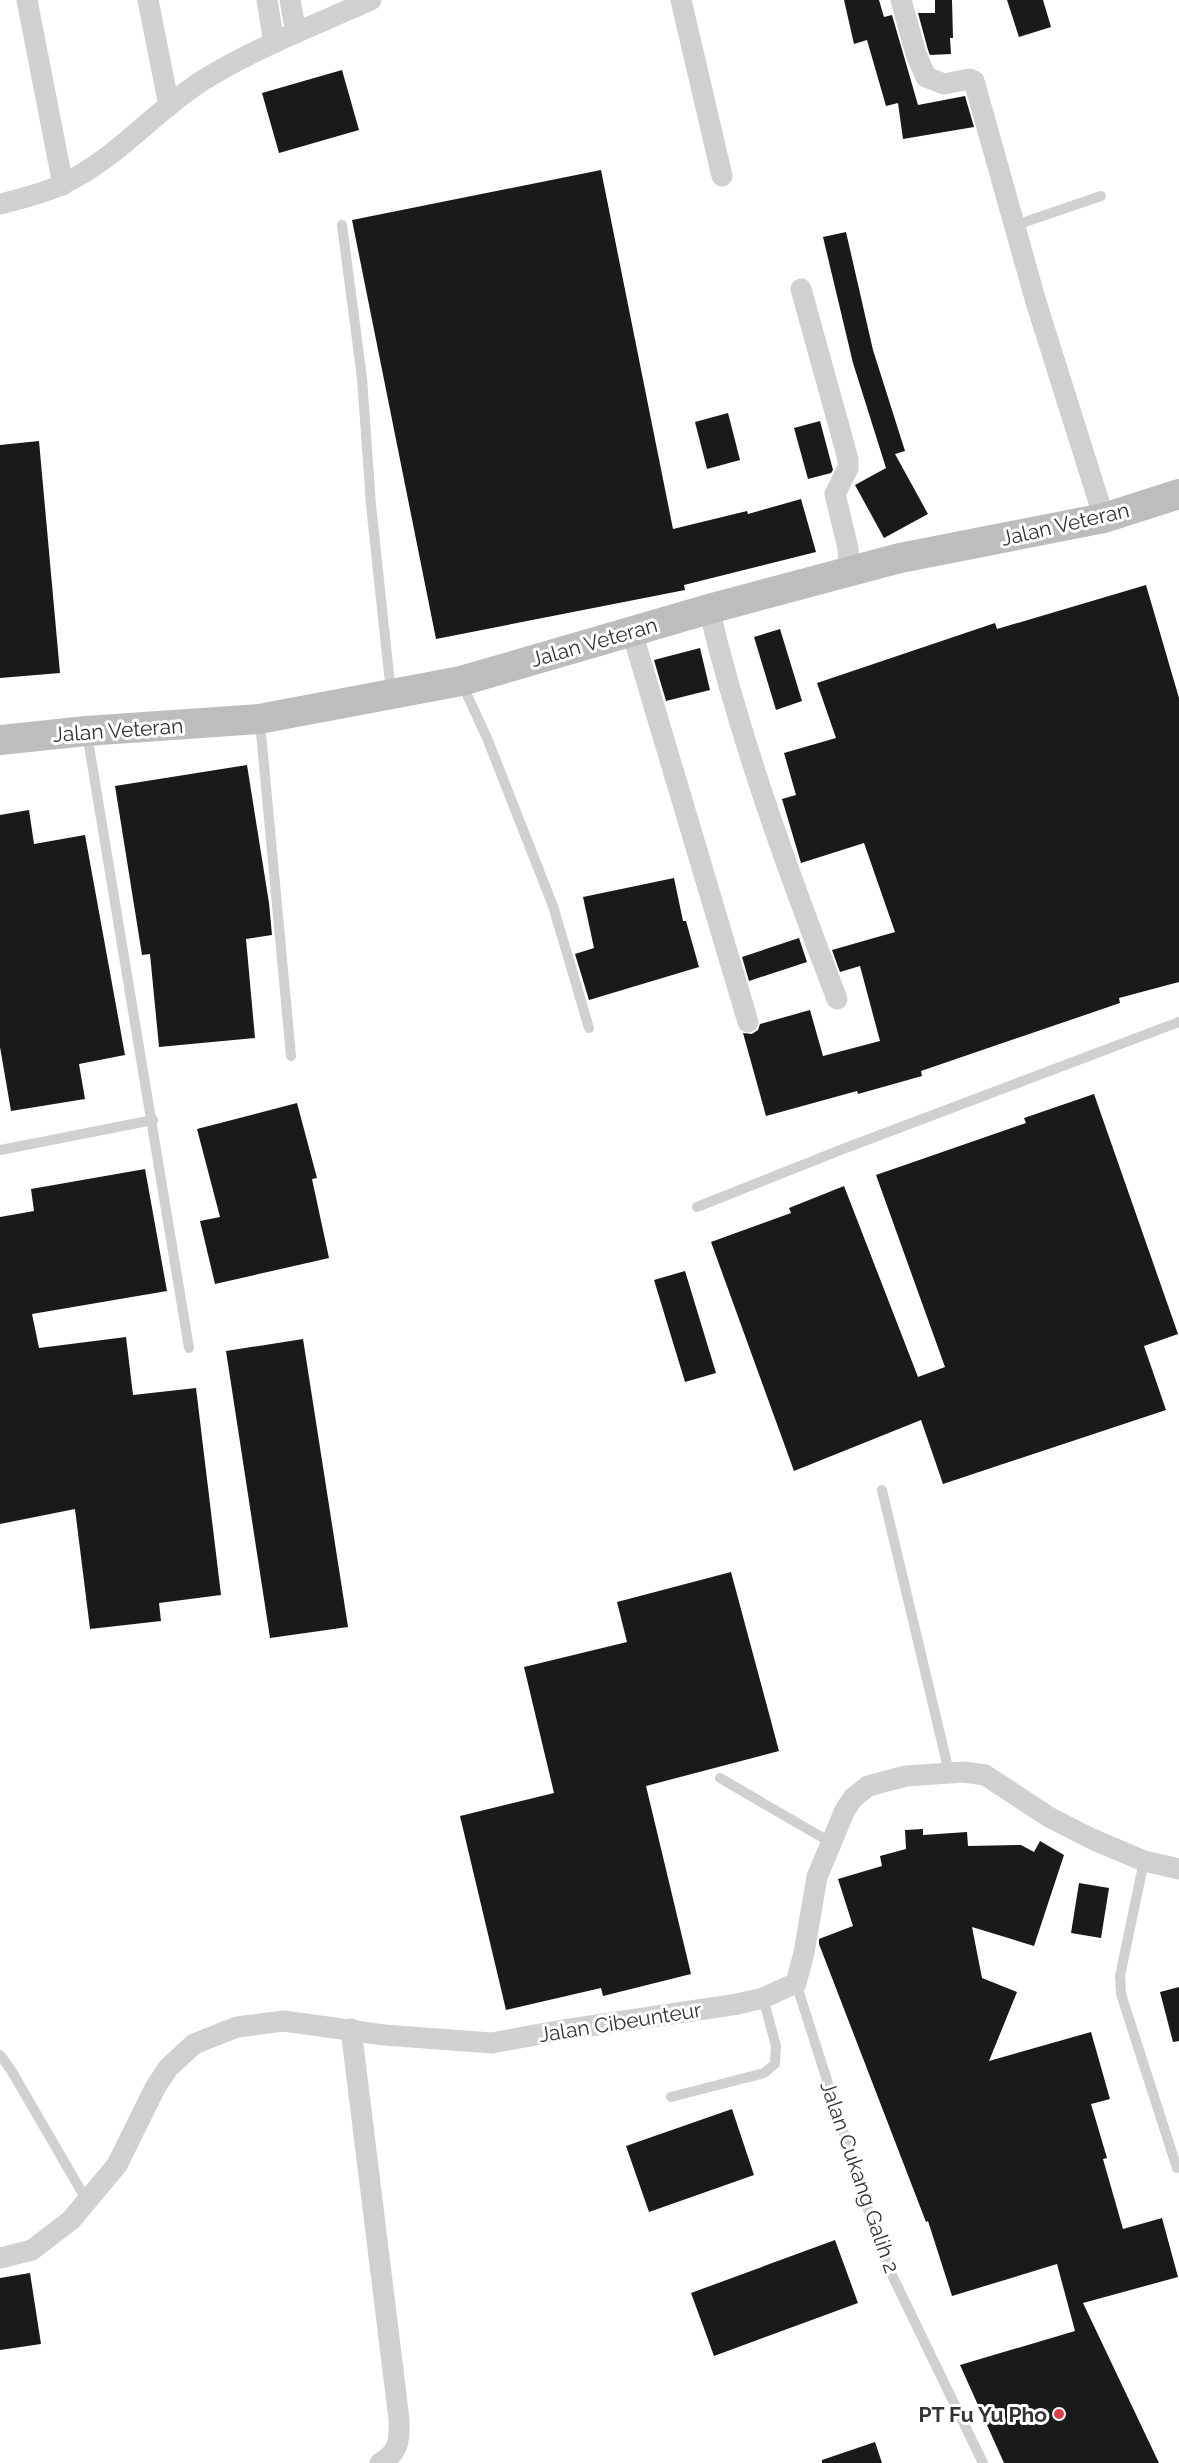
<svg xmlns="http://www.w3.org/2000/svg" width="1179" height="2463" font-family="Raleway,sans-serif">
	<style>
		.building { fill: #1a1a1a }
		.lines { fill: none; stroke-linecap: round; stroke-linejoin: round }
		.service { stroke: #d0d0d0; stroke-width: 10 }
		.minor { stroke: #d0d0d0; stroke-width: 21 }
		.secondary { stroke: #bdbdbd; stroke-width: 30 }
		.poi-dot { fill: #e63946; stroke: #fff; stroke-width: 2 }
		.labels { text-anchor: middle; dominant-baseline: central; stroke-width: 6; stroke-linejoin: round; paint-order: stroke }
		.street-label { font-size: 21px; fill: #333; stroke: #fff }
		.poi-label { font-size: 21px; font-weight: bold; fill: #333; stroke: #fff; text-anchor: end }
	</style>
	<rect width="100%" height="100%" fill="#fff"/>
	<g class="building">
		<path d="M 844,0 L 879,0 L 884,17 L 892,15 L 918,105 L 965,96 L 974,127 L 903,139 L 898,103 L 886,106 L 867,40 L 854,44 Z"/>
		<path d="M 935,0 L 952,0 L 953,38 L 950,38 L 951,54 L 930,55 L 928,50 L 918,13 L 935,13 Z"/>
		<path d="M 1007,0 L 1043,0 L 1051,27 L 1019,37 Z"/>
		<path d="M 342,70 L 359,130 L 279,153 L 262,93 Z"/>
		<path d="M 601,170 L 673,529 L 747,511 L 748,514 L 801,499 L 816,552 L 684,585 L 685,590 L 436,639 L 352,220 Z"/>
		<path d="M 846,232 L 873,350 L 905,451 L 895,454 L 928,514 L 884,538 L 855,485 L 886,468 L 853,363 L 823,237 Z"/>
		<path d="M 728,413 L 740,460 L 707,469 L 695,422 Z"/>
		<path d="M 820,421 L 833,470 L 831,473 L 808,479 L 794,428 Z"/>
		<path d="M 39,441 L 60,673 L 0,678 L 0,445 Z"/>
		<path d="M 1146,585 L 1179,698 L 1179,982 L 1119,998 L 1120,1003 L 921,1071 L 922,1076 L 858,1094 L 857,1091 L 766,1116 L 743,1033 L 752,1034 L 758,1030 L 760,1024 L 810,1010 L 823,1056 L 880,1041 L 860,966 L 840,972 L 832,950 L 895,932 L 864,843 L 801,863 L 782,799 L 796,795 L 784,753 L 836,738 L 817,683 L 995,623 L 997,629 Z"/>
		<path d="M 780,629 L 802,701 L 776,710 L 754,637 Z"/>
		<path d="M 700,648 L 710,690 L 666,701 L 654,660 Z"/>
		<path d="M 247,765 L 269,903 L 272,935 L 246,939 L 255,1038 L 159,1047 L 150,954 L 142,955 L 115,786 Z"/>
		<path d="M 29,810 L 34,844 L 85,835 L 125,1055 L 79,1064 L 85,1099 L 11,1111 L 0,1047 L 0,815 Z"/>
		<path d="M 674,878 L 683,921 L 686,921 L 699,967 L 589,1000 L 575,954 L 594,948 L 583,897 Z"/>
		<path d="M 799,938 L 807,962 L 749,981 L 742,957 Z"/>
		<path d="M 1094,1094 L 1178,1334 L 1144,1346 L 1166,1410 L 943,1484 L 921,1420 L 794,1471 L 711,1242 L 791,1213 L 789,1208 L 844,1186 L 918,1377 L 945,1367 L 876,1175 L 1026,1123 L 1024,1118 Z"/>
		<path d="M 297,1103 L 317,1178 L 312,1179 L 329,1258 L 215,1284 L 200,1221 L 220,1217 L 197,1129 Z"/>
		<path d="M 145,1169 L 167,1291 L 32,1314 L 39,1348 L 126,1337 L 133,1395 L 196,1388 L 221,1595 L 159,1603 L 161,1621 L 90,1629 L 75,1509 L 0,1524 L 0,1217 L 34,1211 L 31,1189 Z"/>
		<path d="M 685,1271 L 716,1373 L 685,1382 L 654,1280 Z"/>
		<path d="M 303,1339 L 348,1627 L 270,1638 L 226,1351 Z"/>
		<path d="M 731,1572 L 779,1751 L 646,1786 L 691,1974 L 603,1996 L 601,1988 L 506,2010 L 460,1816 L 554,1793 L 524,1667 L 627,1642 L 617,1602 Z"/>
		<path d="M 923,1829 L 923,1835 L 967,1832 L 968,1846 L 1021,1845 L 1034,1852 L 1040,1841 L 1064,1855 L 1034,1946 L 972,1927 L 982,1978 L 1017,1992 L 989,2061 L 1091,2032 L 1110,2099 L 1091,2104 L 1107,2158 L 1103,2159 L 1123,2229 L 1162,2218 L 1178,2277 L 1083,2303 L 1159,2463 L 1004,2463 L 960,2365 L 1075,2331 L 1057,2264 L 952,2296 L 928,2221 L 926,2222 L 819,1944 L 819,1939 L 853,1926 L 838,1879 L 882,1866 L 880,1856 L 906,1849 L 905,1830 Z"/>
		<path d="M 1079,1883 L 1109,1888 L 1101,1938 L 1071,1933 Z"/>
		<path d="M 1179,1987 L 1179,2041 L 1173,2042 L 1160,1992 Z"/>
		<path d="M 732,2109 L 754,2175 L 649,2212 L 626,2146 Z"/>
		<path d="M 835,2240 L 858,2303 L 714,2356 L 691,2293 Z"/>
		<path d="M 30,2273 L 41,2344 L 0,2350 L 0,2278 Z"/>
		<path d="M 875,2442 L 882,2463 L 822,2463 L 822,2460 Z"/>
	</g>
	<g class="lines">
		<g class="service">
			<path d="M 342,225 L 362,378 L 371,505 L 391,693"/>
			<path d="M 1016,225 L 1101,196"/>
			<path d="M 462,684 L 487,738 L 553,906 L 589,1028"/>
			<path d="M 260,722 L 291,1056"/>
			<path d="M 87,734 L 189,1348"/>
			<path d="M 0,1150 L 153,1120"/>
			<path d="M 697,1207 L 843,1149 L 1179,1022"/>
			<path d="M 882,1490 L 949,1772"/>
			<path d="M 720,1778 L 830,1842"/>
			<path d="M 1144,1861 L 1120,1976 L 1121,1994 L 1177,2168"/>
			<path d="M 796,1983 L 876,2234 L 892,2275 L 983,2463"/>
			<path d="M 0,2055 L 11,2070 L 87,2201"/>
			<path d="M 671,2097 L 764,2073 L 775,2064 L 776,2046 L 763,1998"/>
		</g>
		<g class="minor">
			<path d="M 27,0 L 63,185"/>
			<path d="M 148,0 L 169,106"/>
			<path d="M 267,0 L 274,43"/>
			<path d="M 290,0 L 296,33"/>
			<path d="M 681,0 L 722,176"/>
			<path d="M 901,0 L 916,54 L 926,77 L 944,84 L 969,79 L 974,81 L 1036,302 L 1104,518"/>
			<path d="M 0,204 C 21,199 41,194 61,185 C 116,160 155,110 205,79 C 257,47 315,25 371,0"/>
			<path d="M 801,289 L 848,459 L 848,468 L 835,494 L 848,548 L 849,572"/>
			<path d="M 709,609 C 741,743 788,871 837,999"/>
			<path d="M 632,632 L 748,1022"/>
			<path d="M 351,2029 L 399,2419 C 400,2439 399,2453 380,2463"/>
			<path d="M 0,2258 L 32,2250 L 71,2220 L 117,2165 L 155,2088 L 168,2068 L 194,2044 L 237,2027 L 284,2021 L 384,2035 L 492,2043 L 557,2031 L 738,2004 L 763,1998 L 796,1983 L 804,1953 L 817,1877 L 845,1810 L 853,1798 L 868,1786 L 906,1776 L 964,1772 L 985,1775 L 1049,1817 L 1092,1839 L 1144,1861 L 1179,1869"/>
		</g>
		<path class="secondary" d="M 0,740 L 86,731 L 259,719 L 461,681 L 709,609 L 900,558 L 1104,518 L 1179,494"/>
	</g>
	<circle class="poi-dot" cx="1059" cy="2414" r="6"/>
	<g class="labels">
		<g class="street-label">
			<text transform="translate(1065 524) rotate(-13)">Jalan Veteran</text>
			<text transform="translate(594 642) rotate(-16)">Jalan Veteran</text>
			<text transform="translate(118 730) rotate(-4)">Jalan Veteran</text>
			<text transform="translate(620 2022) rotate(-9)">Jalan Cibeunteur</text>
			<text transform="translate(860 2177) rotate(71)">Jalan Cukang Galih 2</text>
		</g>
		<g class="poi-label">
			<text x="1047" y="2414">PT Fu Yu Pho</text>
		</g>
	</g>
</svg>
